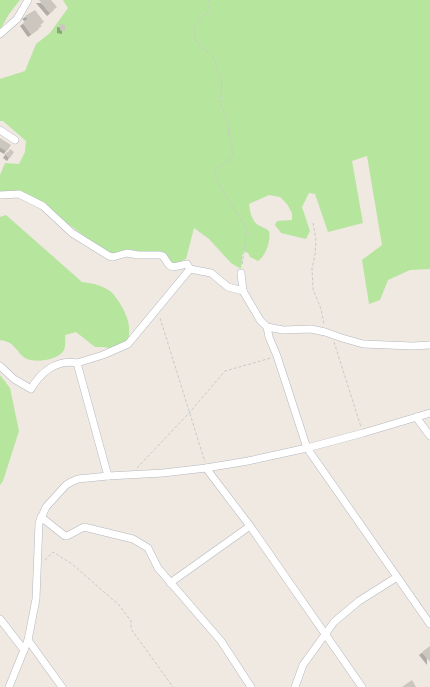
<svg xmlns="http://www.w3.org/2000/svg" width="430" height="687" font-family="Poppins,sans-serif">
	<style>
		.green { fill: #b6e59e }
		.building { fill: #cbc7bf; filter: url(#shadow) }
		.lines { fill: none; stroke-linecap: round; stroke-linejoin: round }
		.minor-casing { stroke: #b4b7c1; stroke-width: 8 }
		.path { stroke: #c9c9c9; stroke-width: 1; stroke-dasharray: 3 2; stroke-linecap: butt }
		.minor { stroke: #fff; stroke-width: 7 }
	</style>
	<defs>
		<filter id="shadow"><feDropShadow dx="-3" dy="3" stdDeviation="0" flood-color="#0004"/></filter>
	</defs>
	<rect width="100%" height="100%" fill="#efe9e1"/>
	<g class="green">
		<path d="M 0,0 L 20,0 L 9,14 L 0,30 Z"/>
		<path d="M 63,0 L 430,0 L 430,269 L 410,270 L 388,280 L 380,300 L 369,304 L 362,260 L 382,245 L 367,156 L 352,161 L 363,223 L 328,232 L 315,194 L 309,193 L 302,207 L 310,231 L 306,239 L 281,233 L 275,225 L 277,221 L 292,220 L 292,213 L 287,204 L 280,197 L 269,195 L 249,204 C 250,211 251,220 258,225 C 261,227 266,228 269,231 C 271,240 266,256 258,261 L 250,257 L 248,253 L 243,251 L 241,269 L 231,263 L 209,239 L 194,228 L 186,259 L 177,263 L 172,263 L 167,256 L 162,253 L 110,254 L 97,246 L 32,196 L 18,191 L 0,192 L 0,175 L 5,163 L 19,164 L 25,152 L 26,141 L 3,121 L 0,121 L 0,79 L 25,71 L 36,44 L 50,33 L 68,8 Z"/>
		<path d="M 6,215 L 82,282 C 91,283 103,285 111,292 C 113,293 115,297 117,299 C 126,312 133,327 127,343 L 112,349 L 104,347 L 95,347 L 76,332 L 65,335 C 65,339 66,346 64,350 C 59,360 36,363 27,359 C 16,354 17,342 0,340 L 0,217 Z"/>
		<path d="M 0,375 L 10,388 L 19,431 L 3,481 L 0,485 Z"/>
	</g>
	<g class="building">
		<path d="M 39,0 L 51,0 L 57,7 L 50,13 Z"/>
		<path d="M 35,10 L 44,22 L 40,25 L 42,26 L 31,34 L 23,23 L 28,19 L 25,16 Z"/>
		<path d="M 60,24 L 65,25 L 65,31 L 60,30 Z"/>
		<path d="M 0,138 L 11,145 L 7,151 L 0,147 Z"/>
		<path d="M 10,149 L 14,152 L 10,158 L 6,155 Z"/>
		<path d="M 430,646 L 430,662 L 422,652 Z"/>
		<path d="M 412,680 L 416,687 L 402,687 Z"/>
	</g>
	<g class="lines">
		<g class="minor-casing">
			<g id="minor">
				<path d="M 0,34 L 17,19 L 28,0"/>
				<path d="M 0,130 L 15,140"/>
				<path d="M 0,195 L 19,194 L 43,206 L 72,233 L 109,256 L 113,257 L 127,253 L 138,255 L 160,255 L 163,256 L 169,265 L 173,267 L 187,264 L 190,269"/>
				<path d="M 241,273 L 243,291 L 260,320 L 267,327 L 283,330 L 311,329 L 325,332 L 342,338 L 363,344 L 413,346 L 430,345"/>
				<path d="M 267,327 L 269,337 L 277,356 L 307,448 L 430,624"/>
				<path d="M 0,366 L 14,379 L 31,389 C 40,373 56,359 77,363"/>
				<path d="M 416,417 L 430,436"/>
				<path d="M 206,468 L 250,526 L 362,687"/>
				<path d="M 108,476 L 77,363 L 103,355 L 128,344 L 190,269 L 211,273 L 228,287 L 243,291"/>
				<path d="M 41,517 L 65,536 L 67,536 L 84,527 L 133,539 L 148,548 L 158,568 L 221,641 L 251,687"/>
				<path d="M 170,583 L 250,526"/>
				<path d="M 0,619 L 24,650"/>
				<path d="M 28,640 L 62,687"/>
				<path d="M 9,687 L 28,640 L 36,599 L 39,523 L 46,507 L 66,485 L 71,482 L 78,479 L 108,476 L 163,473 L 206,468 L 248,461 L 307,448 L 363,433 L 430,413"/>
				<path d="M 295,687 L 303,665 L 334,622 L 359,601 L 397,577"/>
			</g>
		</g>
		<g class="path">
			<path d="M 209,0 L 209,10 L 194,27 L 194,32 L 196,40 L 200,46 L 212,55 L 216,64 L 222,83 L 220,102 L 228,122 L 229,136 L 233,153 L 231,158 L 218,168 L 215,172 L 216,177 L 222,190 L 247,229 L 242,266"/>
			<path d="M 313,223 L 316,240 L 315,255 L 312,268 L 313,289 L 321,309 L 324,324"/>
			<path d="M 160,318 L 205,462"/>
			<path d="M 334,342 L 361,427"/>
			<path d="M 137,468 L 190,412 L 225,371 L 271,358"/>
			<path d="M 45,560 L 53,552 L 72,564 L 119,605 L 131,621 L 131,629 L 173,687"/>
		</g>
		<use href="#minor" class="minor"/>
	</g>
</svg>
